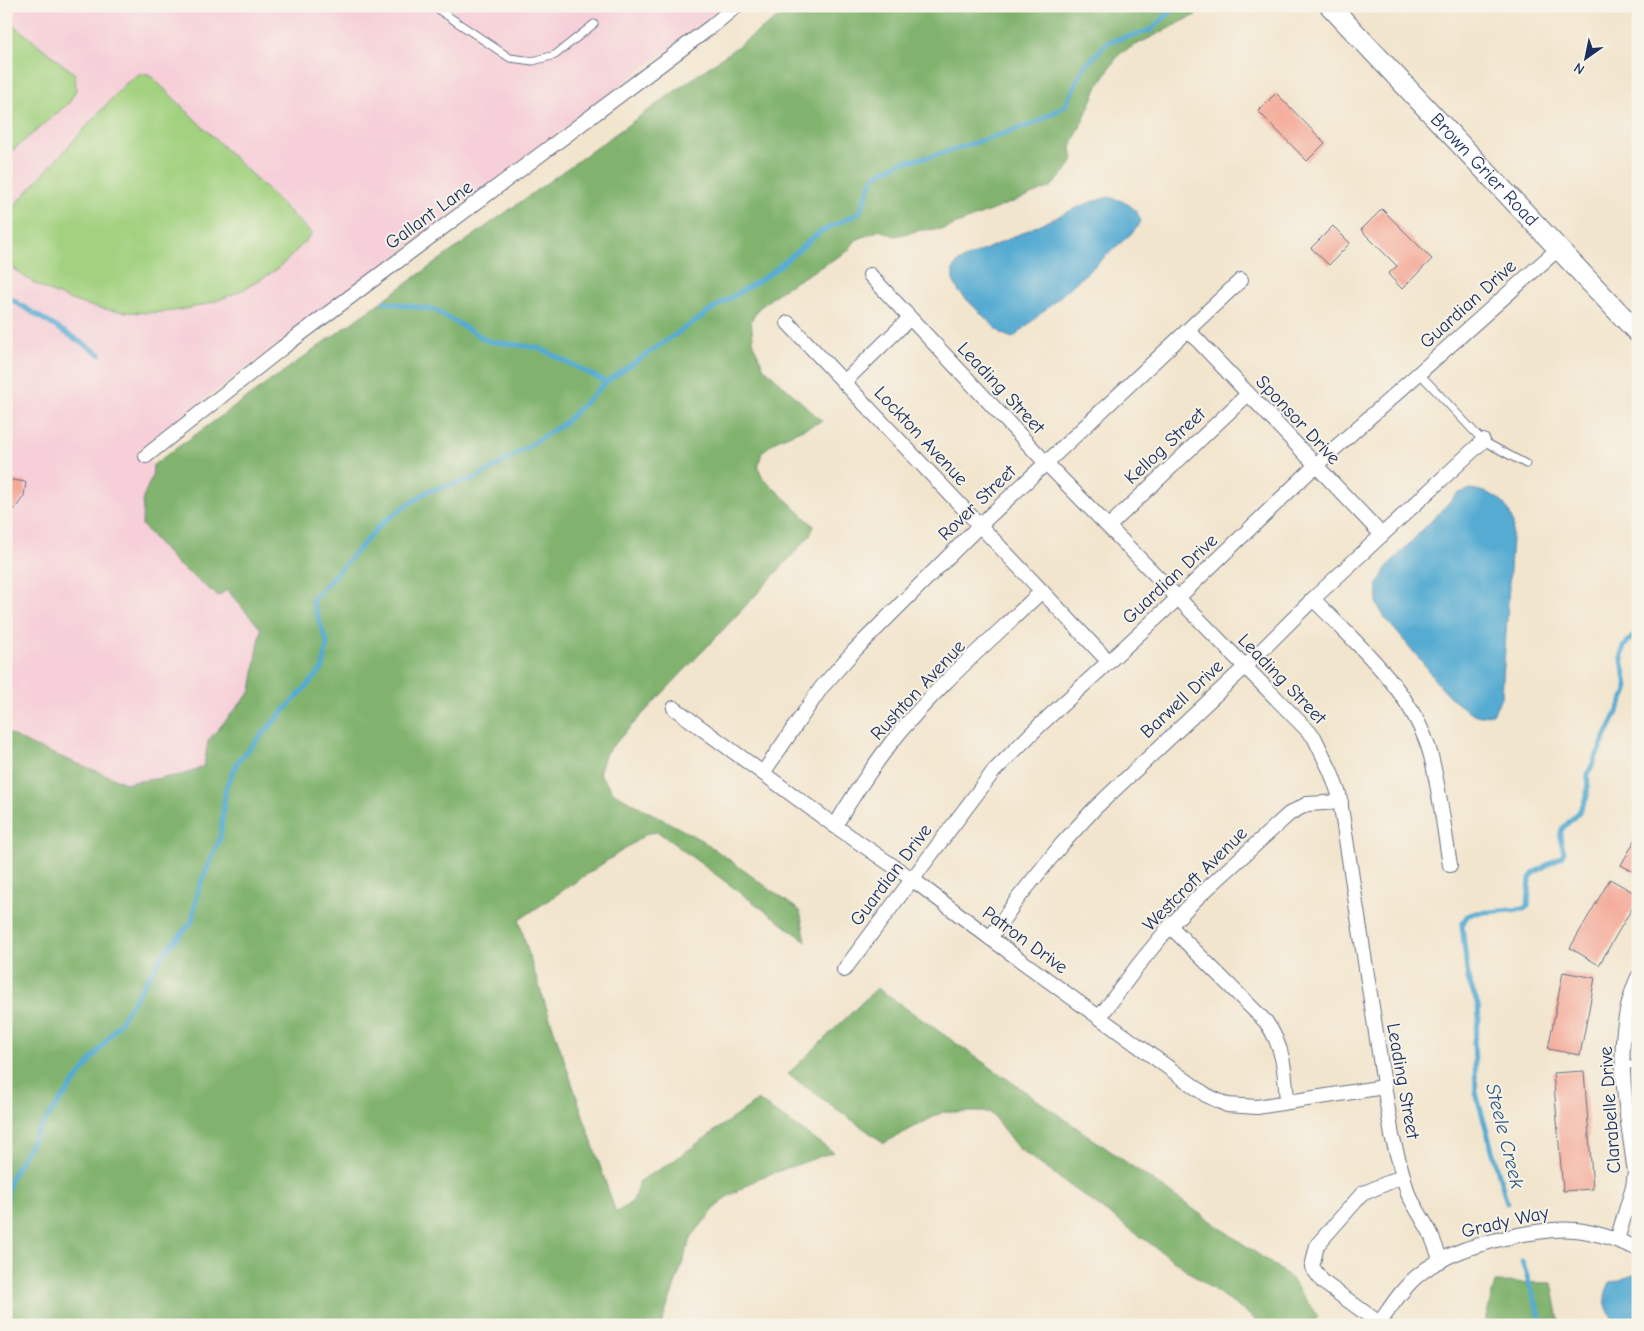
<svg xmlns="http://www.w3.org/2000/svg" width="1644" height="1331" font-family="'Comic Neue',sans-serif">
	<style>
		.built { fill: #f6cfd8 }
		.green { fill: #a2d17f; stroke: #5e806e }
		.forest { fill: #81b36e; stroke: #4e7166 }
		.water { fill: #55abd2; stroke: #386d98 }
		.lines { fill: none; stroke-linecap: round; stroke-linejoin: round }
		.stream { stroke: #55abd2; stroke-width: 5 }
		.building { fill: #f4a997 }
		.lane-casing { stroke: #666f85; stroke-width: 9 }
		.street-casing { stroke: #666f85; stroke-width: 16 }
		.secondary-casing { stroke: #666f85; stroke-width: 22 }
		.lane { stroke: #fff; stroke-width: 7 }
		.street { stroke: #fff; stroke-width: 14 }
		.secondary { stroke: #fff; stroke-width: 20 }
		.labels { text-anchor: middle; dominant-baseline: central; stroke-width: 4; stroke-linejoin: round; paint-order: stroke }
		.street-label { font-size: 19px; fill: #1b2f5e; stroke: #f7f3e8 }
		.water-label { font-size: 20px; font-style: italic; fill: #2c5481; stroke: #f7f3e8 }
	</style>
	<rect width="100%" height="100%" fill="#f7f3e8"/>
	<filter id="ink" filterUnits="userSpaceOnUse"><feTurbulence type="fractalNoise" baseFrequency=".02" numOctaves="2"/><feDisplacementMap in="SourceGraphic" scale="10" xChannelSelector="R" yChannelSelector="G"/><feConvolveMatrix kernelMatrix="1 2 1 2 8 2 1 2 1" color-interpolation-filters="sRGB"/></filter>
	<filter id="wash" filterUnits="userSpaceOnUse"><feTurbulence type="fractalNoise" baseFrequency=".0096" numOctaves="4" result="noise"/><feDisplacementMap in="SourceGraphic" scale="20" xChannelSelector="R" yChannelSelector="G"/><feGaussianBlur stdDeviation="1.12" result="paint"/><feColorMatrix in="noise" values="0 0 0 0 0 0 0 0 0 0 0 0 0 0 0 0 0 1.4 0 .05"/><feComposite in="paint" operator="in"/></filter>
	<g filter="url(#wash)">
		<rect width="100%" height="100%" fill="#f2e5cd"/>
		<path class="built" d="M 6,6 L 723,6 L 681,40 L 139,449 L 320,652 L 6,1160 Z"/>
		<g class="green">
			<path d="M 6,19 L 75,74 L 76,90 L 69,103 L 6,156 Z"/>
			<path d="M 139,74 L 149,74 L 312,234 C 301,245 290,259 277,269 C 272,273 264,277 258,281 C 190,323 103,323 34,283 C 24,277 15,269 6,262 L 6,215 L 125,84 Z"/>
		</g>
		<g class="forest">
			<path d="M 788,6 L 1213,6 L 1120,53 L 1099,84 L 1071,147 L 1073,161 L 1065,172 L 1051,187 L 944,229 L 921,230 L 895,236 L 880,230 L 856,240 L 848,251 L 783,289 L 758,309 L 751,321 L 754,346 L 764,368 L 822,421 L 777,440 L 762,452 L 758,467 L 763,478 L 814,526 L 810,535 C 745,609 674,680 606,753 L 599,773 L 614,793 L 703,841 L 800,911 L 806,941 L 658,832 L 648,833 L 519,920 L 532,965 L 616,1213 L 633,1201 L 639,1181 L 669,1164 L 758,1100 L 833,1152 L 759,1178 L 722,1200 L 692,1236 L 661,1325 L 6,1325 L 6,732 L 31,745 L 126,783 L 182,775 L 204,766 L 208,741 L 251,691 L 261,629 L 227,590 L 218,596 L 176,563 L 142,525 L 143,497 L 152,477 L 153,465 L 780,16 Z"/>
			<path d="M 877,988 L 1289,1276 L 1318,1317 L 1311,1325 L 1263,1325 L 1018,1148 L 990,1112 L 943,1112 L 884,1143 L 788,1074 Z"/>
			<path d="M 1495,1282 L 1552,1283 L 1560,1325 L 1484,1325 Z"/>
		</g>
		<g class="water">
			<path d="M 1109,197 C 1124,201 1137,206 1141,222 L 1134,231 L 1013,338 L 1002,334 L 959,292 L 953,280 L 953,269 L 958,262 L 1085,204 Z"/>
			<path d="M 1471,489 C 1494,493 1507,500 1513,523 L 1502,696 L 1493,714 C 1489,714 1484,716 1481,716 C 1464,714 1434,683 1428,669 L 1385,618 L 1377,604 L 1378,584 L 1386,568 L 1457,494 Z"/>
			<path d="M 1634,1275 L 1638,1276 L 1638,1325 L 1616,1325 C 1607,1308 1600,1301 1610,1283 Z"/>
		</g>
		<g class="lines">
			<g class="stream">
				<path d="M 6,296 L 100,354"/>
				<path d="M 385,302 L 435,310 L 488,341 L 539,348 L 606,382"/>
				<path d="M 1507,1203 L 1476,1093 L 1474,1040 L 1479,1019 L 1478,1005 L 1468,979 L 1462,925 L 1467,916 L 1475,913 L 1524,909 L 1528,906 L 1530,878 L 1534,873 L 1562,856 L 1564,852 L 1560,837 L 1562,829 L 1579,812 L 1587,797 L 1588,774 L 1627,691 C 1628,666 1609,652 1638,633"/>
				<path d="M 6,1206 L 9,1181 L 39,1129 L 118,1025 L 166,950 L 192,922 L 198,890 L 220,838 L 226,787 L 238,761 L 323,668 L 327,643 L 312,600 L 384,521 L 428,491 L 474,479 L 499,465 L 563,424 L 606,382 L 714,308 L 771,273 L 820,232 L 859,213 L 874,176 L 902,162 L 933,156 L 1033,124 L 1065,106 L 1084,67 L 1108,42 L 1151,30 L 1177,6"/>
				<path d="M 1522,1261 L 1543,1325"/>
			</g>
		</g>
		<g id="blocks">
			<g class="building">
				<path d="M 1276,93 L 1325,143 L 1307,161 L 1258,111 Z"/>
				<path d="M 1382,209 L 1432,259 L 1402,289 L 1388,274 L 1397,266 L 1361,230 Z"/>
				<path d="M 1333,226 L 1350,243 L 1329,265 L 1311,248 Z"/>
				<path d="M 6,479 L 26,482 L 24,496 L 14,510 L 6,514 Z"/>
				<path d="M 1638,835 L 1638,874 L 1621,865 Z"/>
				<path d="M 1610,879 L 1638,895 L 1638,898 L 1599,965 L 1570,948 Z"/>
				<path d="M 1563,972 L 1595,978 L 1580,1055 L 1548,1049 Z"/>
				<path d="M 1584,1071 L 1593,1189 L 1563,1191 L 1553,1073 Z"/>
			</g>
		</g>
	</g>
	<g filter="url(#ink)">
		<use href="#blocks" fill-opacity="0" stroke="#666f85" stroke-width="1"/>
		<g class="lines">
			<g class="lane-casing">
				<g id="lane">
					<path d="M 433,6 L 510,58 L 533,61 L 555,55 L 594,24"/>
					<path d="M 1419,373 L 1483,441 L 1526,464"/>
					<path d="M 1622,1066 L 1638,1064"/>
				</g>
			</g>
			<g class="street-casing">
				<g id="street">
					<path d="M 870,275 L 1046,463 L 1314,737 L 1330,770 L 1339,794 L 1392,1136 L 1408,1194 L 1430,1232 L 1441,1261"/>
					<path d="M 788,323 L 1109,662"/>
					<path d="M 1188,330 L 1382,535"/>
					<path d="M 844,382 L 910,318"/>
					<path d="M 146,456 L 282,348 L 406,255 L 712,26 L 736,6"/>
					<path d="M 1109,526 L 1248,394"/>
					<path d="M 1313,599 C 1358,645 1414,692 1431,756 C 1440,792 1444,829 1450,865"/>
					<path d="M 674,708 L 835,826 L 912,879 L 990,938 L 1206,1095 L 1227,1105 L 1257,1107 L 1384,1087"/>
					<path d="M 763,773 L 821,688 L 854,651 L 980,525 L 1241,280"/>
					<path d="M 835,826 C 852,797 871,769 891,743 C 935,687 991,640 1042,591"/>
					<path d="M 1170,926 L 1266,1022 C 1284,1047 1285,1072 1287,1102"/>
					<path d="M 990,938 L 1019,897 L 1062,844 L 1094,809 L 1245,667 L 1313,599 L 1483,441"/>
					<path d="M 844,970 L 993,772 L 1040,725 L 1178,598 L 1315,466 L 1558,249"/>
					<path d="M 1099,1018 L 1139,964 L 1170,926 L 1199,896 L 1289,814 L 1307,804 L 1341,802"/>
					<path d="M 1617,1240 L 1633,1187 L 1635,1173 C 1627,1109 1610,1039 1638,977"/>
					<path d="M 1379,1323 L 1323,1282 L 1312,1267 L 1317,1245 L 1362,1194 L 1403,1176"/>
					<path d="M 1378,1325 C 1390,1308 1401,1290 1416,1277 C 1445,1252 1482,1243 1518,1235 C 1537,1232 1556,1228 1575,1230 C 1597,1232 1618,1240 1638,1249"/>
				</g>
			</g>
			<g class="secondary-casing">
				<g id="secondary">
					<path id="s1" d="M 1330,6 L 1638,333"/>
				</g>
			</g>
			<use href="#lane" class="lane"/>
			<use href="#street" class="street"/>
			<use href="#secondary" class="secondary"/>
		</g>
	</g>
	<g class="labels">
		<g class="street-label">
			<text stroke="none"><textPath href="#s1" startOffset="225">Brown Grier Road</textPath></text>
			<text transform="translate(429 215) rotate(-36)">Gallant Lane</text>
			<text transform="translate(1468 304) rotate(-42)">Guardian Drive</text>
			<text transform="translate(1001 388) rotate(47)">Leading Street</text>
			<text transform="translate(1298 420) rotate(47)">Sponsor Drive</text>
			<text transform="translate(921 436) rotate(47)">Lockton Avenue</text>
			<text transform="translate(1165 446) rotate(-43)">Kellog Street</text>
			<text transform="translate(977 503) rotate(-44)">Rover Street</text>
			<text transform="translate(1170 579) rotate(-43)">Guardian Drive</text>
			<text transform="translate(1282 679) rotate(46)">Leading Street</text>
			<text transform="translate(918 690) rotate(-47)">Rushton Avenue</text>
			<text transform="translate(1182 699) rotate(-43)">Barwell Drive</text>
			<text transform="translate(891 875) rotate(-53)">Guardian Drive</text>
			<text transform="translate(1195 879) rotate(-45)">Westcroft Avenue</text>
			<text transform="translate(1025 940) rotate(36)">Patron Drive</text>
			<text transform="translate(1403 1081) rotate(80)">Leading Street</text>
			<text transform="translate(1610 1110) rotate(-94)">Clarabelle Drive</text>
			<text transform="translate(1505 1222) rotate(-13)">Grady Way</text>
		</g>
		<g class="water-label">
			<text transform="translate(1505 1136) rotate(76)">Steele Creek</text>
		</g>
	</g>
	<rect width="1644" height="1331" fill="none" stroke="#f7f3e8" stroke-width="25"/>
	<g transform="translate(1586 58) rotate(213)" stroke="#f7f3e8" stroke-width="4" paint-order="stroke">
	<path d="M0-4L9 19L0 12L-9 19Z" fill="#1b2f5e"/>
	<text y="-8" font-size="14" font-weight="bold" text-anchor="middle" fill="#1b2f5e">N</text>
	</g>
</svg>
